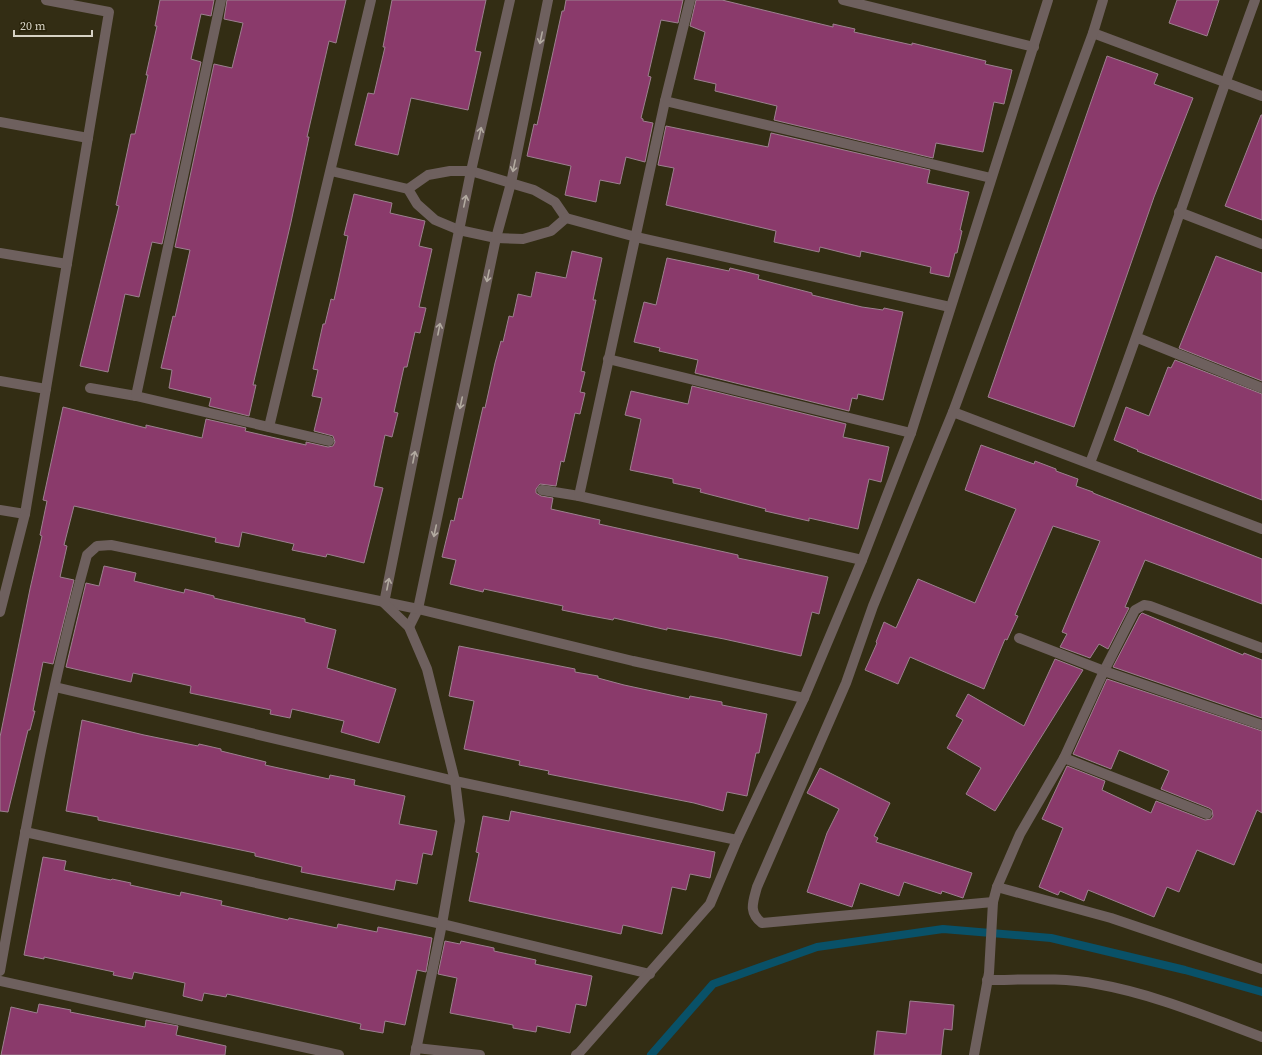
<svg xmlns="http://www.w3.org/2000/svg" width="1262" height="1055" font-family="'Source Serif 4',serif">
	<style>
		.lines { fill: none; stroke-linecap: round; stroke-linejoin: round }
		.stream { stroke: #095168; stroke-width: 8 }
		.building { fill: #8a3a6b; stroke: #9c808f }
		.minor { stroke: #6e605e; stroke-width: 10 }
		.oneway { stroke: #b2aaa0 }
	</style>
	<rect width="100%" height="100%" fill="#332d14"/>
	<g class="lines">
		<path class="stream" d="M 651,1055 L 713,984 L 817,947 L 943,929 L 1051,938 L 1185,970 L 1262,992"/>
	</g>
	<g class="building">
		<path d="M 160,0 L 214,0 L 211,16 L 201,14 L 191,59 L 201,62 L 162,244 L 152,242 L 139,297 L 125,294 L 108,372 L 80,366 L 119,206 L 116,205 L 131,134 L 135,134 L 148,75 L 146,75 L 157,26 L 155,26 Z"/>
		<path d="M 227,0 L 346,0 L 336,43 L 329,41 L 307,137 L 309,137 L 291,222 L 253,385 L 256,385 L 249,416 L 209,406 L 211,398 L 169,388 L 172,370 L 161,368 L 173,316 L 175,317 L 190,250 L 175,247 L 214,64 L 232,68 L 243,23 L 224,19 Z"/>
		<path d="M 392,0 L 486,0 L 475,51 L 481,52 L 468,110 L 411,98 L 398,155 L 355,145 L 368,93 L 374,94 L 385,47 L 383,47 Z"/>
		<path d="M 566,0 L 683,0 L 678,23 L 661,20 L 648,76 L 651,77 L 641,118 L 643,119 L 643,121 L 653,123 L 645,162 L 626,157 L 620,184 L 600,180 L 596,202 L 565,195 L 571,166 L 527,156 L 534,124 L 537,125 L 562,11 L 564,11 Z"/>
		<path d="M 696,0 L 722,0 L 833,27 L 833,24 L 855,29 L 854,32 L 912,45 L 912,43 L 986,61 L 985,64 L 1012,70 L 1004,104 L 994,102 L 983,152 L 936,143 L 933,158 L 774,120 L 777,106 L 715,91 L 716,84 L 694,79 L 705,32 L 690,26 Z"/>
		<path d="M 1177,0 L 1219,0 L 1207,36 L 1169,23 Z"/>
		<path d="M 1107,56 L 1158,74 L 1154,84 L 1193,98 L 1154,197 L 1074,427 L 988,397 Z"/>
		<path d="M 1261,115 L 1262,115 L 1262,220 L 1225,206 Z"/>
		<path d="M 666,126 L 768,147 L 771,133 L 930,170 L 927,183 L 969,192 L 960,230 L 962,231 L 957,253 L 955,253 L 949,277 L 930,273 L 931,267 L 861,251 L 860,257 L 820,247 L 819,252 L 774,242 L 776,231 L 666,205 L 674,168 L 658,165 Z"/>
		<path d="M 354,194 L 392,203 L 390,213 L 425,221 L 419,246 L 432,249 L 419,307 L 426,308 L 420,333 L 415,332 L 407,367 L 404,367 L 394,412 L 398,413 L 392,437 L 385,435 L 374,486 L 383,488 L 364,563 L 327,554 L 326,557 L 292,550 L 294,544 L 242,532 L 239,547 L 215,542 L 216,538 L 74,506 L 64,545 L 67,546 L 60,577 L 74,580 L 53,664 L 43,662 L 33,711 L 35,711 L 30,730 L 28,730 L 8,812 L 0,811 L 0,737 L 30,589 L 42,536 L 40,535 L 47,501 L 43,500 L 63,407 L 146,428 L 146,425 L 202,438 L 206,419 L 246,428 L 245,431 L 306,445 L 306,442 L 328,447 L 333,446 L 335,442 L 333,436 L 314,431 L 322,398 L 312,396 L 318,370 L 313,369 L 323,324 L 325,324 L 331,299 L 334,300 L 348,236 L 344,235 Z"/>
		<path d="M 572,251 L 602,258 L 593,300 L 596,300 L 581,371 L 585,372 L 580,392 L 585,393 L 580,414 L 575,413 L 564,462 L 561,461 L 556,486 L 540,484 L 536,489 L 536,493 L 541,496 L 553,498 L 551,509 L 600,520 L 599,524 L 738,555 L 738,558 L 828,577 L 819,614 L 812,612 L 801,656 L 724,639 L 667,628 L 667,630 L 614,618 L 613,620 L 586,615 L 562,610 L 563,606 L 484,589 L 483,592 L 450,584 L 456,560 L 442,557 L 451,520 L 454,521 L 459,498 L 462,499 L 483,407 L 485,408 L 495,363 L 501,341 L 503,342 L 509,316 L 513,317 L 518,294 L 531,297 L 536,272 L 566,278 Z"/>
		<path d="M 1216,256 L 1262,273 L 1262,381 L 1179,348 Z"/>
		<path d="M 667,258 L 729,271 L 730,268 L 759,275 L 758,279 L 812,293 L 812,295 L 862,307 L 883,310 L 884,308 L 903,312 L 883,400 L 858,394 L 857,399 L 852,398 L 849,411 L 695,373 L 698,360 L 659,351 L 660,348 L 634,342 L 644,302 L 656,305 Z"/>
		<path d="M 1175,360 L 1262,394 L 1262,500 L 1137,451 L 1138,450 L 1114,440 L 1126,407 L 1149,416 L 1168,367 L 1171,368 Z"/>
		<path d="M 692,386 L 846,424 L 843,437 L 889,447 L 881,482 L 869,479 L 858,529 L 809,518 L 809,521 L 765,511 L 766,509 L 700,492 L 701,489 L 673,483 L 673,479 L 630,470 L 641,419 L 625,415 L 631,391 L 688,404 Z"/>
		<path d="M 981,445 L 1034,464 L 1035,461 L 1056,469 L 1056,471 L 1078,479 L 1076,486 L 1093,492 L 1093,493 L 1262,559 L 1262,604 L 1145,560 L 1125,607 L 1129,608 L 1108,649 L 1099,644 L 1090,658 L 1060,647 L 1067,634 L 1062,632 L 1100,541 L 1053,526 L 1015,615 L 1018,616 L 1007,640 L 1005,639 L 984,689 L 910,657 L 898,684 L 865,670 L 877,643 L 876,642 L 884,622 L 896,628 L 918,579 L 975,603 L 1016,509 L 965,490 Z"/>
		<path d="M 104,566 L 136,573 L 134,581 L 184,593 L 185,589 L 214,596 L 214,598 L 305,619 L 305,622 L 336,630 L 327,668 L 396,689 L 379,743 L 341,732 L 344,721 L 292,709 L 290,718 L 270,714 L 271,710 L 190,693 L 191,686 L 133,673 L 131,682 L 66,667 L 86,583 L 99,586 Z"/>
		<path d="M 1142,613 L 1243,655 L 1244,653 L 1262,660 L 1262,718 L 1113,667 L 1140,615 Z"/>
		<path d="M 459,646 L 575,669 L 575,672 L 598,676 L 598,678 L 624,685 L 689,699 L 690,696 L 722,702 L 722,705 L 767,714 L 759,753 L 756,753 L 747,796 L 727,792 L 723,811 L 694,803 L 548,774 L 549,771 L 519,765 L 520,761 L 464,749 L 474,701 L 449,696 Z"/>
		<path d="M 1055,659 L 1083,670 L 995,811 L 966,794 L 981,768 L 947,748 L 963,720 L 956,716 L 968,694 L 1024,726 Z"/>
		<path d="M 1107,679 L 1262,731 L 1262,813 L 1257,810 L 1234,865 L 1197,850 L 1179,892 L 1167,887 L 1154,917 L 1088,890 L 1084,901 L 1060,891 L 1058,895 L 1039,887 L 1063,828 L 1042,819 L 1067,766 L 1105,781 L 1102,790 L 1151,813 L 1156,801 L 1205,820 L 1211,819 L 1213,816 L 1212,810 L 1209,808 L 1161,789 L 1169,771 L 1119,750 L 1111,769 L 1073,754 Z"/>
		<path d="M 82,720 L 144,735 L 198,746 L 199,744 L 221,749 L 221,751 L 266,762 L 265,765 L 329,779 L 330,775 L 355,780 L 354,785 L 405,796 L 399,824 L 437,831 L 432,855 L 423,853 L 417,884 L 396,880 L 394,890 L 301,872 L 302,867 L 255,856 L 255,853 L 98,820 L 98,817 L 66,811 Z"/>
		<path d="M 820,768 L 890,803 L 874,836 L 878,838 L 876,842 L 972,873 L 963,898 L 942,891 L 941,894 L 904,882 L 899,896 L 860,883 L 852,907 L 807,892 L 827,833 L 839,809 L 807,793 Z"/>
		<path d="M 511,811 L 715,852 L 710,878 L 690,874 L 686,890 L 672,887 L 662,934 L 623,925 L 621,934 L 469,901 L 479,853 L 476,852 L 483,816 L 509,821 Z"/>
		<path d="M 43,857 L 66,861 L 64,870 L 111,880 L 112,879 L 131,883 L 130,885 L 180,896 L 181,892 L 222,901 L 221,905 L 288,920 L 289,918 L 337,928 L 338,924 L 377,932 L 378,927 L 432,938 L 426,972 L 417,970 L 405,1025 L 385,1021 L 383,1033 L 360,1029 L 361,1024 L 227,994 L 226,997 L 204,993 L 202,1001 L 183,996 L 185,983 L 134,972 L 132,979 L 113,975 L 114,972 L 44,957 L 44,959 L 24,955 Z"/>
		<path d="M 445,941 L 460,944 L 461,941 L 494,948 L 494,951 L 536,960 L 535,964 L 592,976 L 586,1006 L 576,1004 L 570,1033 L 537,1026 L 536,1032 L 513,1028 L 513,1025 L 450,1013 L 457,978 L 438,974 Z"/>
		<path d="M 910,1001 L 954,1005 L 952,1030 L 944,1029 L 941,1055 L 874,1055 L 877,1031 L 906,1034 Z"/>
		<path d="M 39,1004 L 71,1010 L 70,1012 L 145,1027 L 146,1020 L 178,1026 L 176,1035 L 226,1046 L 225,1055 L 1,1055 L 11,1007 L 37,1013 Z"/>
	</g>
	<g class="lines">
		<g class="minor">
			<path d="M 843,0 L 1034,47"/>
			<path d="M 1093,33 L 1262,96"/>
			<path d="M 665,101 L 991,178"/>
			<path d="M 0,122 L 88,138"/>
			<path d="M 331,171 L 408,189"/>
			<path d="M 450,171 L 471,171 L 534,190 L 555,202 L 566,218 L 551,231 L 523,239 L 496,238 L 459,230 L 435,220 L 417,204 L 408,189 L 428,175 Z"/>
			<path d="M 1179,212 L 1262,244"/>
			<path d="M 566,218 L 636,237 L 950,307"/>
			<path d="M 0,253 L 67,264"/>
			<path d="M 1138,338 L 1262,388"/>
			<path d="M 608,359 L 911,433"/>
			<path d="M 0,381 L 46,389"/>
			<path d="M 90,388 L 136,396 L 329,441"/>
			<path d="M 136,396 L 221,0"/>
			<path d="M 953,412 L 1262,529"/>
			<path d="M 269,427 L 371,0"/>
			<path d="M 1090,463 C 1148,310 1199,154 1255,0"/>
			<path d="M 542,490 L 579,496 L 862,560"/>
			<path d="M 579,496 L 665,101 L 690,0"/>
			<path d="M 0,510 L 25,514 L 109,12 L 46,0"/>
			<path d="M 0,612 L 25,514"/>
			<path d="M 409,627 L 418,609 L 496,238 L 511,183 L 548,0"/>
			<path d="M 1019,638 L 1104,671 L 1135,610 L 1144,605 L 1150,606 L 1262,648"/>
			<path d="M 55,687 L 455,781 L 737,840"/>
			<path d="M 1064,758 L 1207,814"/>
			<path d="M 25,832 L 442,924 L 650,974"/>
			<path d="M 997,887 L 1111,918 L 1262,969"/>
			<path d="M 993,902 L 762,923 C 748,912 753,902 757,887 L 846,683 L 873,606 L 953,412 L 1093,33 L 1103,0"/>
			<path d="M 0,971 C 25,832 49,692 87,555 L 97,546 L 111,545 L 418,609 L 633,661 L 804,698"/>
			<path d="M 987,980 C 1023,980 1061,977 1097,984 C 1154,994 1208,1017 1262,1037"/>
			<path d="M 0,981 L 339,1055"/>
			<path d="M 416,1048 L 480,1055"/>
			<path d="M 415,1055 L 442,924 L 460,821 L 455,781 L 427,669 L 409,627 L 384,603 L 471,171 L 510,0"/>
			<path d="M 576,1055 L 579,1053 L 710,904 L 737,840 L 804,698 L 862,560 L 911,433 L 1048,0"/>
			<path d="M 974,1055 L 989,973 L 993,902 L 997,887 L 1020,834 L 1064,758 L 1104,671 L 1262,725"/>
		</g>
	</g>
	<defs><path id="oneway-shaft" d="M-6 0H5M1.5-3L5.5 0L1.5 3" fill="none" stroke-width="1.6" stroke-linecap="round" stroke-linejoin="round"/></defs>
	<g class="oneway">
		<use href="#oneway-shaft" transform="translate(541 38) rotate(102)"/>
		<use href="#oneway-shaft" transform="translate(480 133) rotate(-77)"/>
		<use href="#oneway-shaft" transform="translate(514 166) rotate(102)"/>
		<use href="#oneway-shaft" transform="translate(465 201) rotate(-78)"/>
		<use href="#oneway-shaft" transform="translate(488 276) rotate(102)"/>
		<use href="#oneway-shaft" transform="translate(439 329) rotate(-79)"/>
		<use href="#oneway-shaft" transform="translate(461 403) rotate(102)"/>
		<use href="#oneway-shaft" transform="translate(414 457) rotate(-79)"/>
		<use href="#oneway-shaft" transform="translate(435 531) rotate(102)"/>
		<use href="#oneway-shaft" transform="translate(388 584) rotate(-79)"/>
	</g>
	<path d="M14 30v6h78v-6" fill="none" stroke="#d6d2c4" stroke-width="2"/>
	<text x="20" y="30" font-size="12" fill="#d6d2c4" stroke="#29230a" stroke-width="3" paint-order="stroke">20 m</text>
</svg>
